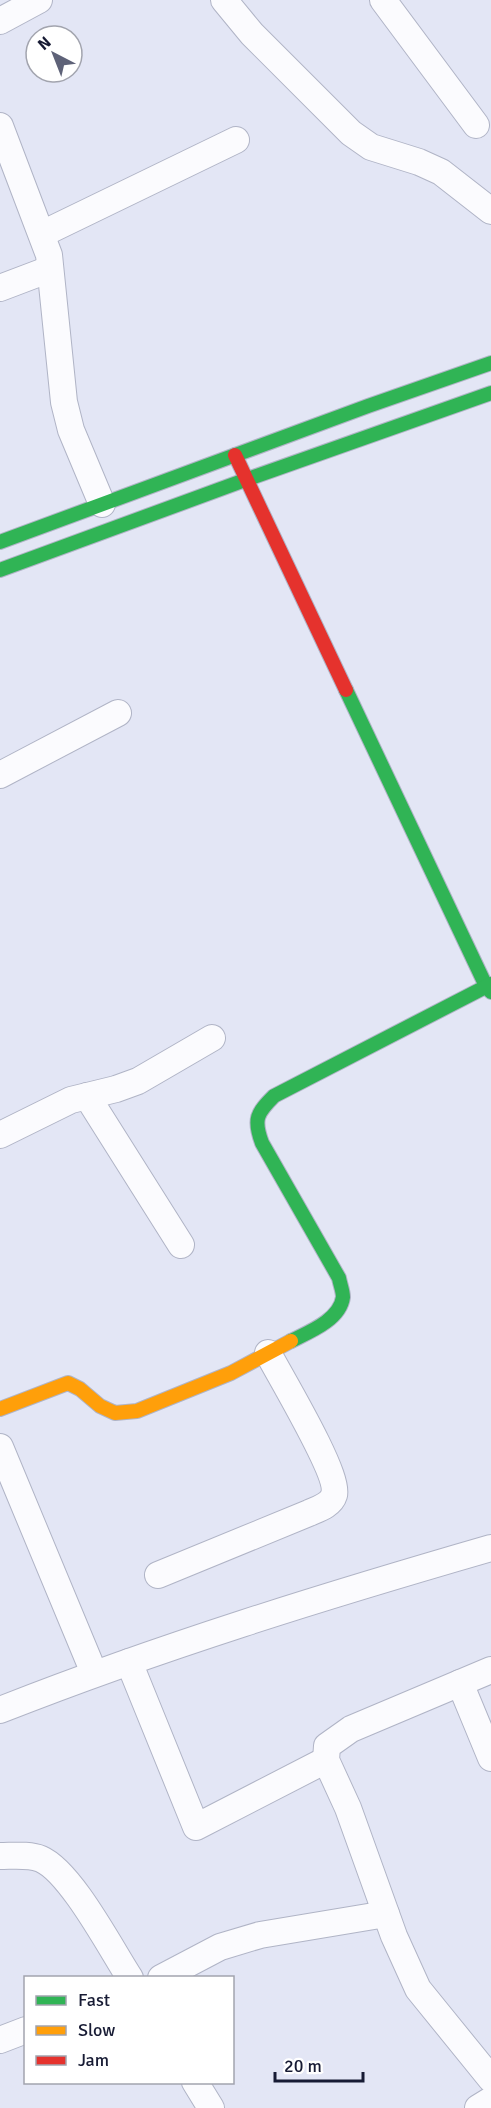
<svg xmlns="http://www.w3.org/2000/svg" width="491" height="2108" font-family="Signika,sans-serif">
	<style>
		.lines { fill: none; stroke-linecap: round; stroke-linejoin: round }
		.street-casing { stroke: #b0b4c6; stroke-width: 28 }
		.fast-casing { stroke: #b0b4c6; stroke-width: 16 }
		.slow-casing { stroke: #b0b4c6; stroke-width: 16 }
		.jam-casing { stroke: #b0b4c6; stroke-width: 16 }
		.street { stroke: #fbfbfe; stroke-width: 26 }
		.fast { stroke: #30b455; stroke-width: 14 }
		.slow { stroke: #ff9f0a; stroke-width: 14 }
		.jam { stroke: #e5322d; stroke-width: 14 }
	</style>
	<rect width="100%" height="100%" fill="#e3e6f5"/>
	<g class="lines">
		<g class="street-casing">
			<g id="street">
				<path d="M 224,0 L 252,34 L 351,133 L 371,147 L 419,162 L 441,172 L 491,211"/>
				<path d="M 383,0 L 476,125"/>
				<path d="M 0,21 L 39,0"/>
				<path d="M 0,126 L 49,255 L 64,402 L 71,430 L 102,504"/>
				<path d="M 42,234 L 236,140"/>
				<path d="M 0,288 L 50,269"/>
				<path d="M 0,775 L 118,713"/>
				<path d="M 87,1096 L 181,1245"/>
				<path d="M 0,1135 L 71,1100 L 116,1089 L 138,1081 L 212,1038"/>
				<path d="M 0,1447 L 94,1673"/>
				<path d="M 158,1575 L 309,1513 C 318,1509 331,1505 334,1495 C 340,1475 280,1376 268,1353"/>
				<path d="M 129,1662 L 196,1827 L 326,1760"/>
				<path d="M 491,1670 L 351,1729 L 327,1746 L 326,1760 L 348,1808 L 394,1936 L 418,1989 L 491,2079"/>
				<path d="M 460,1683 L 491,1758"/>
				<path d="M 0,1710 C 160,1647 325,1596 491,1548"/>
				<path d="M 0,1856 C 13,1856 29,1854 41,1859 C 71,1872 111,1949 130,1978"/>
				<path d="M 161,1978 L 220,1947 L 260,1935 L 386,1914"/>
				<path d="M 0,2040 L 26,2030"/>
				<path d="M 195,2082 L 211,2108"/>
				<path d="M 478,2108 L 491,2100"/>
			</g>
		</g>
		<g class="fast-casing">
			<g id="fast">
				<path d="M 0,542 L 368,406 L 491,363"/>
				<path d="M 0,570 L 245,480 L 491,393"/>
				<path d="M 346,690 L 486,986 L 491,992"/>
				<path d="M 291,1341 C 309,1332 340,1320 343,1297 C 343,1291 340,1284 339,1278 L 262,1143 C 253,1119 257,1113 274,1096 L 491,984"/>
			</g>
		</g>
		<g class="slow-casing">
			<path id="slow" d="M 0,1409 L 68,1383 L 80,1389 L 100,1406 L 115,1413 L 137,1411 L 231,1373 L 291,1341"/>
		</g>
		<g class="jam-casing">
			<path id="jam" d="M 235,455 L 346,690"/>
		</g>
		<use href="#street" class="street"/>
		<use href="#fast" class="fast"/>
		<use href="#slow" class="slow"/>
		<use href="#jam" class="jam"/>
	</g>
	<rect x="24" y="1976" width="210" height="108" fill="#ffffff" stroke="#a2a4ae" stroke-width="1.5"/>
	<rect x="36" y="1996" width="30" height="9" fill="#30b455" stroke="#a2a4ae" stroke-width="1.5"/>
	<text x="78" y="2006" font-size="18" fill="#171b34">Fast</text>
	<rect x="36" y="2026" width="30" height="9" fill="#ff9f0a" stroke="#a2a4ae" stroke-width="1.5"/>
	<text x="78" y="2036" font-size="18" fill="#171b34">Slow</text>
	<rect x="36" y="2056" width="30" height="9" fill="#e5322d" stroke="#a2a4ae" stroke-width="1.5"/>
	<text x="78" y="2066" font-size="18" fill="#171b34">Jam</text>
	<g transform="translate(54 54) rotate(318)"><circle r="28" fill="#ffffff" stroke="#a2a4ae" stroke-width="1.5"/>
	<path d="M0-4.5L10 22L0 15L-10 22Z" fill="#5e6278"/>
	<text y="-9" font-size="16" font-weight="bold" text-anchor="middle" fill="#171b34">N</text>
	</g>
	<path d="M275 2072v9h88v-9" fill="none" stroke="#171b34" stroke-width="3"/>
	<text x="284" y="2072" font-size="18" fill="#171b34" stroke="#ffffff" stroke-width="4.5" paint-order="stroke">20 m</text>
</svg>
